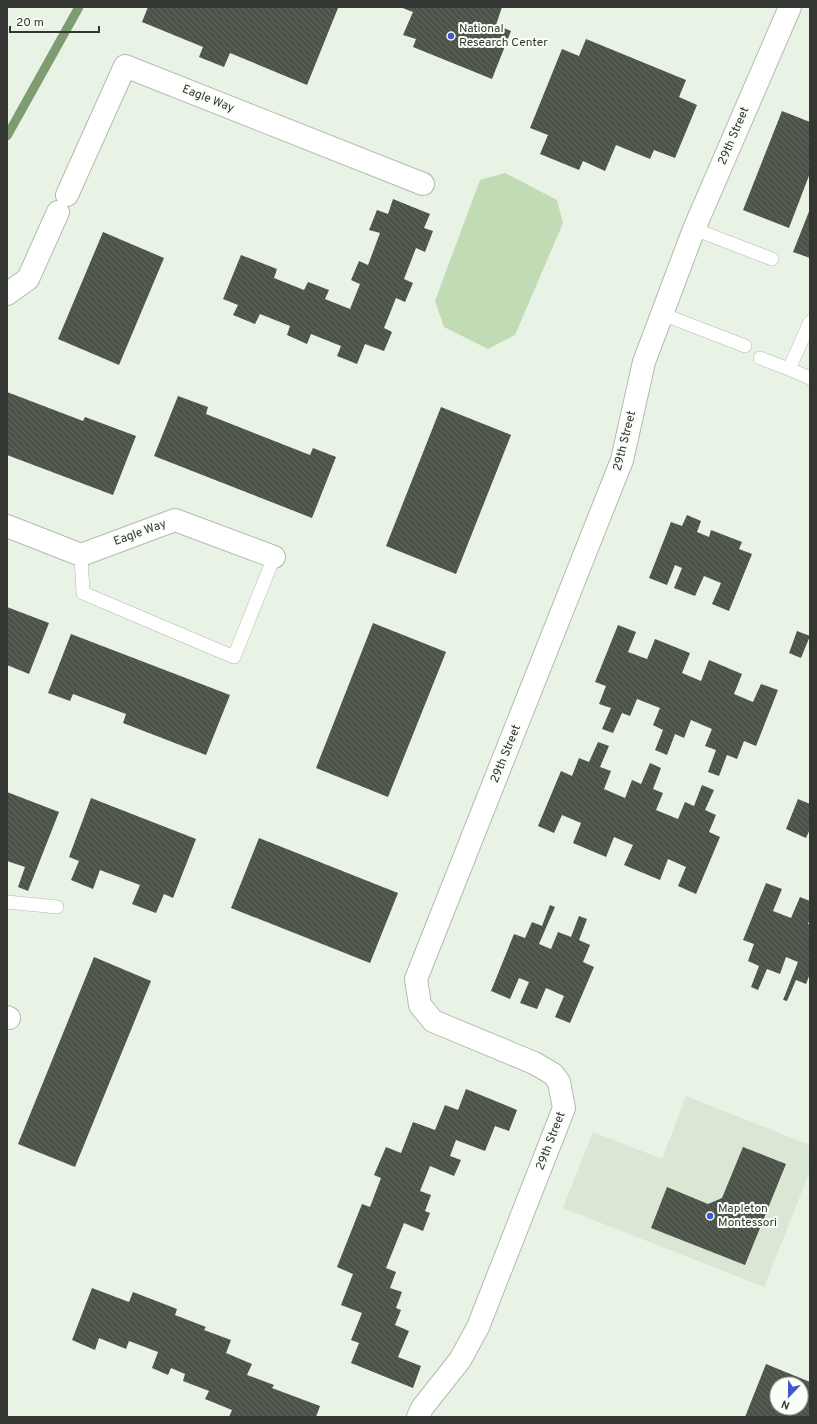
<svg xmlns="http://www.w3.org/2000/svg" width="817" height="1424" font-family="Overpass,sans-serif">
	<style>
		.built { fill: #dae7d4 }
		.grass { fill: #c1dbb5 }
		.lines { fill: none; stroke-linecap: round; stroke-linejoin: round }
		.stream { stroke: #7e9c71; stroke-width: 9 }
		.building { fill: url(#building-back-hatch); fill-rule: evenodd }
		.service-casing { stroke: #b2bbae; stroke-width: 14 }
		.minor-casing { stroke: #b2bbae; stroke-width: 24 }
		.service { stroke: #fff; stroke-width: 13 }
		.minor { stroke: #fff; stroke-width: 22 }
		.poi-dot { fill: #3f59cc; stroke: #f9fff6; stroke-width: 1.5 }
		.labels { text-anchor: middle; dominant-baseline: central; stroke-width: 4; stroke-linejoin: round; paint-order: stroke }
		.poi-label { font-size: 12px; fill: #333631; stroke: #f9fff6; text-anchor: start }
		.street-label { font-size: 12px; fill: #333631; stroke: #f9fff6 }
	</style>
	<defs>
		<pattern id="building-back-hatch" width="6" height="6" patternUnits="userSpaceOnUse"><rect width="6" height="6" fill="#4c5348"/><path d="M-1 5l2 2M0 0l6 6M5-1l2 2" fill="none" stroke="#646960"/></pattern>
	</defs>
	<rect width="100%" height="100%" fill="#e9f3e5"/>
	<path class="built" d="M 686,1096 L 810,1145 L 810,1171 L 764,1287 L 563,1208 L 593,1132 L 662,1159 Z"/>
	<path class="grass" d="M 505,173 L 557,200 L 563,223 L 515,335 L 488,349 L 444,327 L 435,301 L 480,180 Z"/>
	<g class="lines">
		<path class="stream" d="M 7,136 L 79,7"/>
	</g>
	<g class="building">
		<path d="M 148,7 L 335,7 L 338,8 L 307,85 L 230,53 L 224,67 L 199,57 L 203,47 L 142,22 Z"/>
		<path d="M 400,7 L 502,7 L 496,25 L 511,31 L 492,79 L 413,47 L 416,39 L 403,35 L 413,12 Z"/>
		<path d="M 586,39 L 686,80 L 679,97 L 697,105 L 675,158 L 654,150 L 650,159 L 616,145 L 605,171 L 583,161 L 579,170 L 540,154 L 548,135 L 530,128 L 562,49 L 579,56 Z"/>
		<path d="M 782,111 L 810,122 L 810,173 L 789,228 L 743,210 Z"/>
		<path d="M 393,199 L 430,214 L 424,228 L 433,231 L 425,252 L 416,248 L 404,279 L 413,283 L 405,302 L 396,298 L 384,328 L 392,332 L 384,351 L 365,344 L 357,364 L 337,356 L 341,346 L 311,334 L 307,344 L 287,335 L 290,326 L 260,314 L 255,324 L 233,315 L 238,305 L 223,299 L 241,255 L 277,269 L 274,278 L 304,290 L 308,282 L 329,290 L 325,299 L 350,309 L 360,284 L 351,280 L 359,261 L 368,265 L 380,233 L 369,230 L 377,210 L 388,214 Z"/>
		<path d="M 810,209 L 810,258 L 793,252 Z"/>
		<path d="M 103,232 L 164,258 L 119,365 L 58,339 Z"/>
		<path d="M 7,392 L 83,421 L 85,417 L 136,436 L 113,495 L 7,455 Z"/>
		<path d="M 178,396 L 208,407 L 206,414 L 310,455 L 313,448 L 336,457 L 312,518 L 154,456 Z"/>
		<path d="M 441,407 L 511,435 L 456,574 L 386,546 Z"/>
		<path d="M 687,515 L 701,521 L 697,532 L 709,537 L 711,530 L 742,542 L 739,549 L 752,554 L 729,611 L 712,604 L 721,583 L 704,576 L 695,596 L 674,588 L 682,568 L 675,565 L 667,585 L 649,578 L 671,522 L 682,526 Z"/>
		<path d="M 7,607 L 49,623 L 29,674 L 7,665 Z"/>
		<path d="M 373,623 L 446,652 L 388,797 L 316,768 Z"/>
		<path d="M 618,625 L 636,632 L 628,652 L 647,659 L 655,639 L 690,653 L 682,673 L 701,681 L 709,660 L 742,674 L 734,694 L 753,702 L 761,684 L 778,690 L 756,746 L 744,741 L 737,759 L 727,755 L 719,776 L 708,772 L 716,750 L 705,746 L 712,729 L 691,720 L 684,738 L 675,734 L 667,755 L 655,750 L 663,730 L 653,725 L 660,708 L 637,699 L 630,716 L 622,713 L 613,733 L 602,729 L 611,708 L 599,704 L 606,686 L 595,682 Z"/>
		<path d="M 797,631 L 810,636 L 801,658 L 789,653 Z"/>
		<path d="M 71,634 L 230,695 L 206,755 L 123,723 L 126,714 L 73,694 L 70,701 L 48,693 Z"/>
		<path d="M 598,742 L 609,746 L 600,767 L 611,771 L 604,789 L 625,798 L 632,780 L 641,784 L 650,763 L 661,768 L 653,789 L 663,793 L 656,810 L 678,819 L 685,802 L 694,806 L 702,785 L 714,790 L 705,810 L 716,815 L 709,832 L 720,837 L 696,894 L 678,886 L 686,867 L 668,859 L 660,880 L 624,865 L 633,845 L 614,837 L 606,857 L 573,843 L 581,823 L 562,815 L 554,833 L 538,826 L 561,771 L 572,776 L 579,758 L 589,762 Z"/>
		<path d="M 7,792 L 59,812 L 28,891 L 18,887 L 25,867 L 7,861 Z"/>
		<path d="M 91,798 L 196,839 L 173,898 L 164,894 L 156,913 L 132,904 L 140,885 L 100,870 L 93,889 L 71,880 L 79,861 L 69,857 Z"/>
		<path d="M 798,799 L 810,804 L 810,829 L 806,838 L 786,829 Z"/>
		<path d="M 259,838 L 398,893 L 370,963 L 231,908 Z"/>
		<path d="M 766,883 L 782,889 L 773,911 L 791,918 L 800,897 L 810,901 L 810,919 L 808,924 L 810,925 L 810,974 L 806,984 L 796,980 L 787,1001 L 783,1000 L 798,962 L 786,957 L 780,974 L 767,969 L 758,990 L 751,987 L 759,966 L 748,961 L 754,944 L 743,940 Z"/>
		<path d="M 550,905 L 555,907 L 539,944 L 551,949 L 558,932 L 571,937 L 579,916 L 587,919 L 579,940 L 590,945 L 583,962 L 594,967 L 570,1023 L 555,1017 L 564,996 L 546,988 L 537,1009 L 520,1003 L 529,982 L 519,978 L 510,999 L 491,991 L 514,934 L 525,938 L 532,922 L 542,926 Z"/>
		<path d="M 94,957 L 151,981 L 75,1167 L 18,1144 Z"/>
		<path d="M 466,1089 L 517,1110 L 509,1131 L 495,1126 L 485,1151 L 456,1140 L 450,1156 L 461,1160 L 454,1176 L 430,1166 L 420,1191 L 431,1195 L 425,1211 L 430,1213 L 423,1231 L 404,1223 L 386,1268 L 396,1272 L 390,1288 L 402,1292 L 396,1308 L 401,1310 L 395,1325 L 409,1331 L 398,1357 L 421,1366 L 413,1388 L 351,1363 L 359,1343 L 351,1340 L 362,1313 L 341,1305 L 353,1274 L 337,1267 L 362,1204 L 370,1207 L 381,1178 L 374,1175 L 386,1147 L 401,1153 L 413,1122 L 435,1130 L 445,1105 L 458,1110 Z"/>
		<path d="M 743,1147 L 786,1164 L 745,1265 L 651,1228 L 667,1187 L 708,1204 L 722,1198 Z"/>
		<path d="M 92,1288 L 129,1302 L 133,1292 L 177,1309 L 175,1315 L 206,1327 L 204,1330 L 231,1340 L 226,1353 L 252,1364 L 247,1375 L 274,1385 L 272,1388 L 320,1406 L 316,1417 L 229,1417 L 232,1410 L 205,1399 L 209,1391 L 183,1381 L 185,1374 L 171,1368 L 168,1375 L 152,1368 L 158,1352 L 129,1341 L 126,1349 L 99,1338 L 95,1350 L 72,1340 Z"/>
		<path d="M 766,1364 L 810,1382 L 810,1417 L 745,1417 ZM 777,1384 L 801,1384 L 801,1408 L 777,1408 Z"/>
	</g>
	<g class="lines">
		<g class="service-casing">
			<g id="service">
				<path d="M 694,229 L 772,259"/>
				<path d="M 662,314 L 745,346"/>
				<path d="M 810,322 L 789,369 L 810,378"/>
				<path d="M 760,358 L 789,369"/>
				<path d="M 81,555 L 83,593 L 234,657 L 274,557"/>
				<path d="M 7,902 L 57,907"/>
			</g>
		</g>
		<g class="minor-casing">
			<g id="minor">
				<path d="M 67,195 L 125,66 L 423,184"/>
				<path d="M 7,294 L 28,279 L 58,212"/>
				<path d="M 7,526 L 81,555 L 175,520 L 274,557"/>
				<path d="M 7,1017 L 9,1018"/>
				<path d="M 418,1417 L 422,1408 L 460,1360 L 478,1327 L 564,1108 L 559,1082 L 553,1074 L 534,1063 L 433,1021 L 420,1005 L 416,979 L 622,460 L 644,362 L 694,229 L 790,7"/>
			</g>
		</g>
		<use href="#service" class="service"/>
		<use href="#minor" class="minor"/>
	</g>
	<g class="poi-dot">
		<circle cx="451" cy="36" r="4"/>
		<circle cx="710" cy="1216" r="4"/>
	</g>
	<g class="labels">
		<g class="poi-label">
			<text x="459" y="29">National<tspan x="459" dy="14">Research Center</tspan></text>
			<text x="718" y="1209">Mapleton<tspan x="718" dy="14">Montessori</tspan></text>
		</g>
		<g class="street-label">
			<text transform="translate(208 99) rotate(22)">Eagle Way</text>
			<text transform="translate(734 136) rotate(-67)">29th Street</text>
			<text transform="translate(625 441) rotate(-76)">29th Street</text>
			<text transform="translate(140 533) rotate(-20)">Eagle Way</text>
			<text transform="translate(506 754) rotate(-68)">29th Street</text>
			<text transform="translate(551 1141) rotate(-69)">29th Street</text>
		</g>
	</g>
	<rect width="817" height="1424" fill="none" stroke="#333631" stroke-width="16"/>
	<g transform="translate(789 1396) rotate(202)"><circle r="19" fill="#f9fff6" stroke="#aaafa7"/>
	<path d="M0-3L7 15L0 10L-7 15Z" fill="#3f59cc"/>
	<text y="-6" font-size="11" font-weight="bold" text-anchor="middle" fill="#333631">N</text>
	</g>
	<path d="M10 26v6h89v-6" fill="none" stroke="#333631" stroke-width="2"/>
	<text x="16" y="26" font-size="12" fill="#333631" stroke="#f9fff6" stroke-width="3" paint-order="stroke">20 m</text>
</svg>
